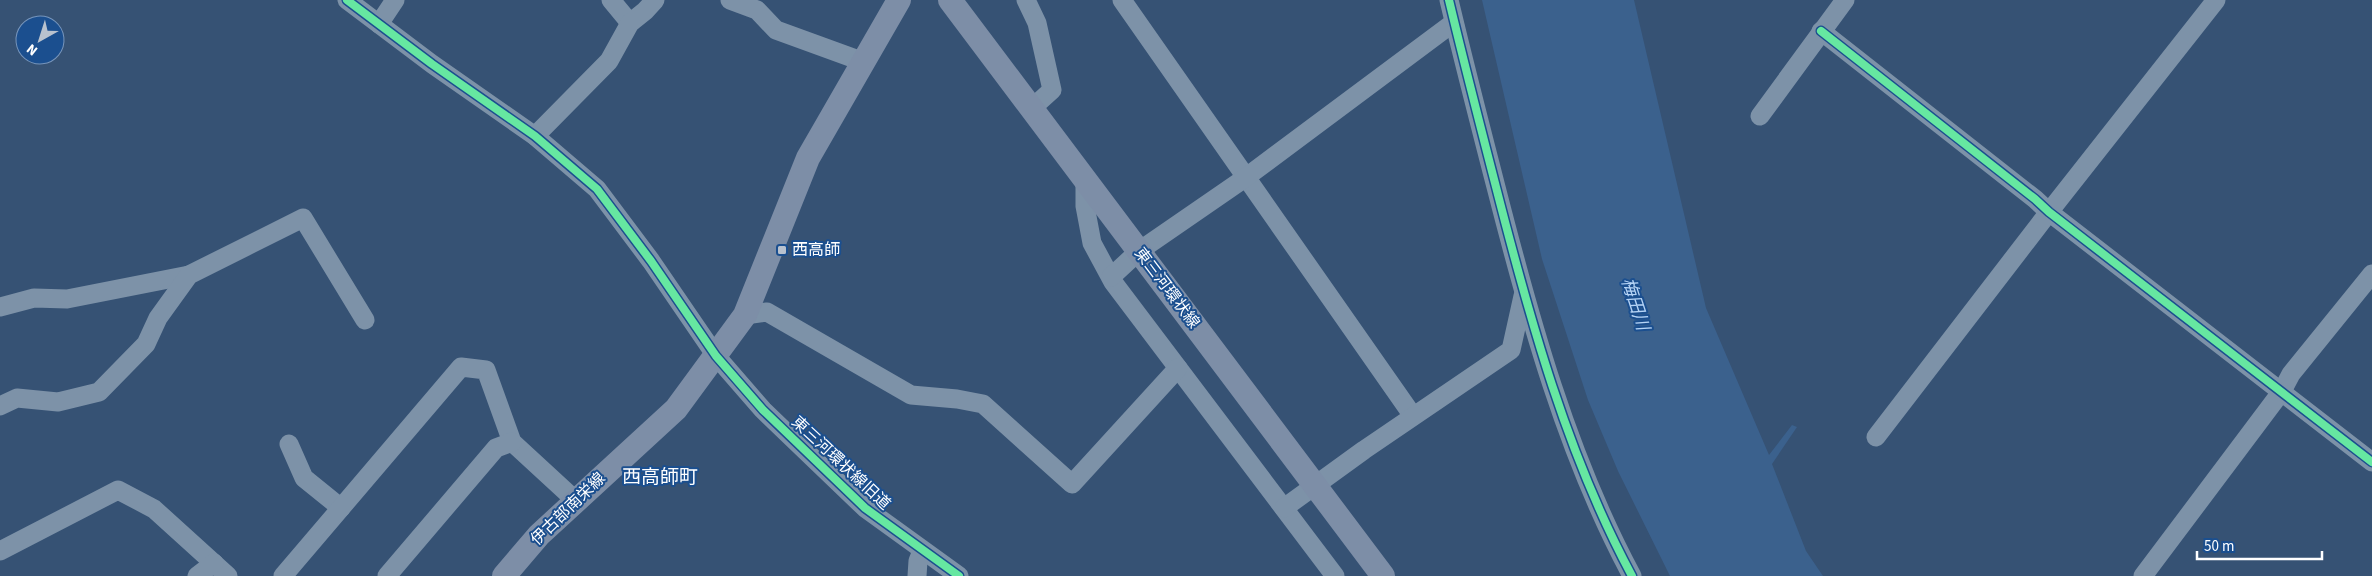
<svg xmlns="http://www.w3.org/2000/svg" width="2372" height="576" font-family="'Source Sans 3','Noto Sans JP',sans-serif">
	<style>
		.water { fill: #3b618d }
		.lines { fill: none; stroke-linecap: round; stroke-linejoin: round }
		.minor { stroke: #7d92a8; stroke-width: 19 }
		.major { stroke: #7d8ea7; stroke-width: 24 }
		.cycleway-casing { stroke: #1b4f8f; stroke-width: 11 }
		.cycleway { stroke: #66e7a1; stroke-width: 8 }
		.poi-dot { fill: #b9c2ce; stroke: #1b4f8f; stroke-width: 2 }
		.labels { text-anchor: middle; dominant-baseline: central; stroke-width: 4; stroke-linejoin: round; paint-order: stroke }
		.poi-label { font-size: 16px; fill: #fff; stroke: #1b4f8f; text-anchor: start }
		.street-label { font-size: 16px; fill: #fff; stroke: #1b4f8f }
		.water-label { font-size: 18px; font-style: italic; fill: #b5d3f5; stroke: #1b4f8f }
		.quarter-label { font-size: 19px; fill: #fff; stroke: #1b4f8f }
	</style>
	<rect width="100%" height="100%" fill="#365274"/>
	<path class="water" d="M 1482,0 L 1634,0 L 1706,308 L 1769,455 L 1792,425 L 1797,427 L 1772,464 L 1806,551 L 1823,576 L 1670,576 L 1618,471 L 1588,400 L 1542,259 Z"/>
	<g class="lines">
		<g class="minor">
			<path d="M 347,0 L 432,64 L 535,136 L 597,189 L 651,261 L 716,356 L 763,410 L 865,508 L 959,576"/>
			<path d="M 611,0 L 630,23"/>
			<path d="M 730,0 L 757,10 L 776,30 L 864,62"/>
			<path d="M 1026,0 L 1037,23 L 1052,90 L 1031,109"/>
			<path d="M 1122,0 L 1413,416"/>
			<path d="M 1449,0 C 1464,63 1480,125 1496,187 C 1530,320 1567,455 1632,576"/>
			<path d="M 379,24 L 395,0"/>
			<path d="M 1821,31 L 2035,199 L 2049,212 L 2372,462"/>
			<path d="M 1760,116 L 1845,0"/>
			<path d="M 535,136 L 609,61 L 630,23 L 645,11 L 655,0"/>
			<path d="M 1085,181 L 1085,206 L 1092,243 L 1113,282 L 1335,576"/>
			<path d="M 1111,277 L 1139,251 L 1245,178 L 1449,26 L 1455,26"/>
			<path d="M 0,307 L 34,298 L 67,299 L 189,275"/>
			<path d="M 745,315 L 767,312 L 911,395 L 957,399 L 983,404 L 1072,484 L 1178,368"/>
			<path d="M 0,406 L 17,398 L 58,402 L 99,392 L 146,344 L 158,318 L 189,275 L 303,218 L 365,320"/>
			<path d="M 1876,437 L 2049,212 L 2216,0"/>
			<path d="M 289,444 L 304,478 L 341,508"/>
			<path d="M 1284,508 L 1364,450 L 1511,350 L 1523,296"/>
			<path d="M 0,551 L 118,490 L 154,509 L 228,576"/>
			<path d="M 197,576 L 214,563"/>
			<path d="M 283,576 L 461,367 L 486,370 L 512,442 L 575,500"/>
			<path d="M 387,576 L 496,448 L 512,442"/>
			<path d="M 917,576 L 918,561 L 922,551"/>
			<path d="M 2143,576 L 2282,391 L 2291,374 L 2372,274"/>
		</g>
		<g class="major">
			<path d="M 950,0 L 1383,576"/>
			<path d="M 504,576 L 539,535 L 676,409 L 745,315 L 808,158 L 899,0"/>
		</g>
		<g class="cycleway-casing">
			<g id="cycleway">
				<path d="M 347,0 L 432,64 L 535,136 L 597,189 L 651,261 L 716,356 L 763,410 L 865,508 L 959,576"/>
				<path d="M 1449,0 C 1464,63 1480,125 1496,187 C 1530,320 1567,455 1632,576"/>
				<path d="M 1821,31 L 2035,199 L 2049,212 L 2372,462"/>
			</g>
		</g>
		<use href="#cycleway" class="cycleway"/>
	</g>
	<rect class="poi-dot" x="777" y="245" width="10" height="10" rx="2.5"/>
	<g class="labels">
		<g class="poi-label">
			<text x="792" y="250">西高師</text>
		</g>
		<g class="street-label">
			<text transform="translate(1167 288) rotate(53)">東三河環状線</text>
			<text transform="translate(841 463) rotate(43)">東三河環状線旧道</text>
			<text transform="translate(568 509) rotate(-44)">伊古部南栄線</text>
		</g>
		<g class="water-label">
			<text transform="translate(1635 304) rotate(72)">梅田川</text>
		</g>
		<g class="quarter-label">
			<text x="660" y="477">西高師町</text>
		</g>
	</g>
	<g transform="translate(40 40) rotate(219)"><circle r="24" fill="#1b4f8f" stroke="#7695bc"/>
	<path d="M0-4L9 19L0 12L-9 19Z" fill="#b9c2ce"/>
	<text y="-8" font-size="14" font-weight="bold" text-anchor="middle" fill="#ffffff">N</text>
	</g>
	<path d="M2197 551v8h125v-8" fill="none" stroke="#ffffff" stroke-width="2.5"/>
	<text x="2204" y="551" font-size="15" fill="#ffffff" stroke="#1b4f8f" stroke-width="4" paint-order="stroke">50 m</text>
</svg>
